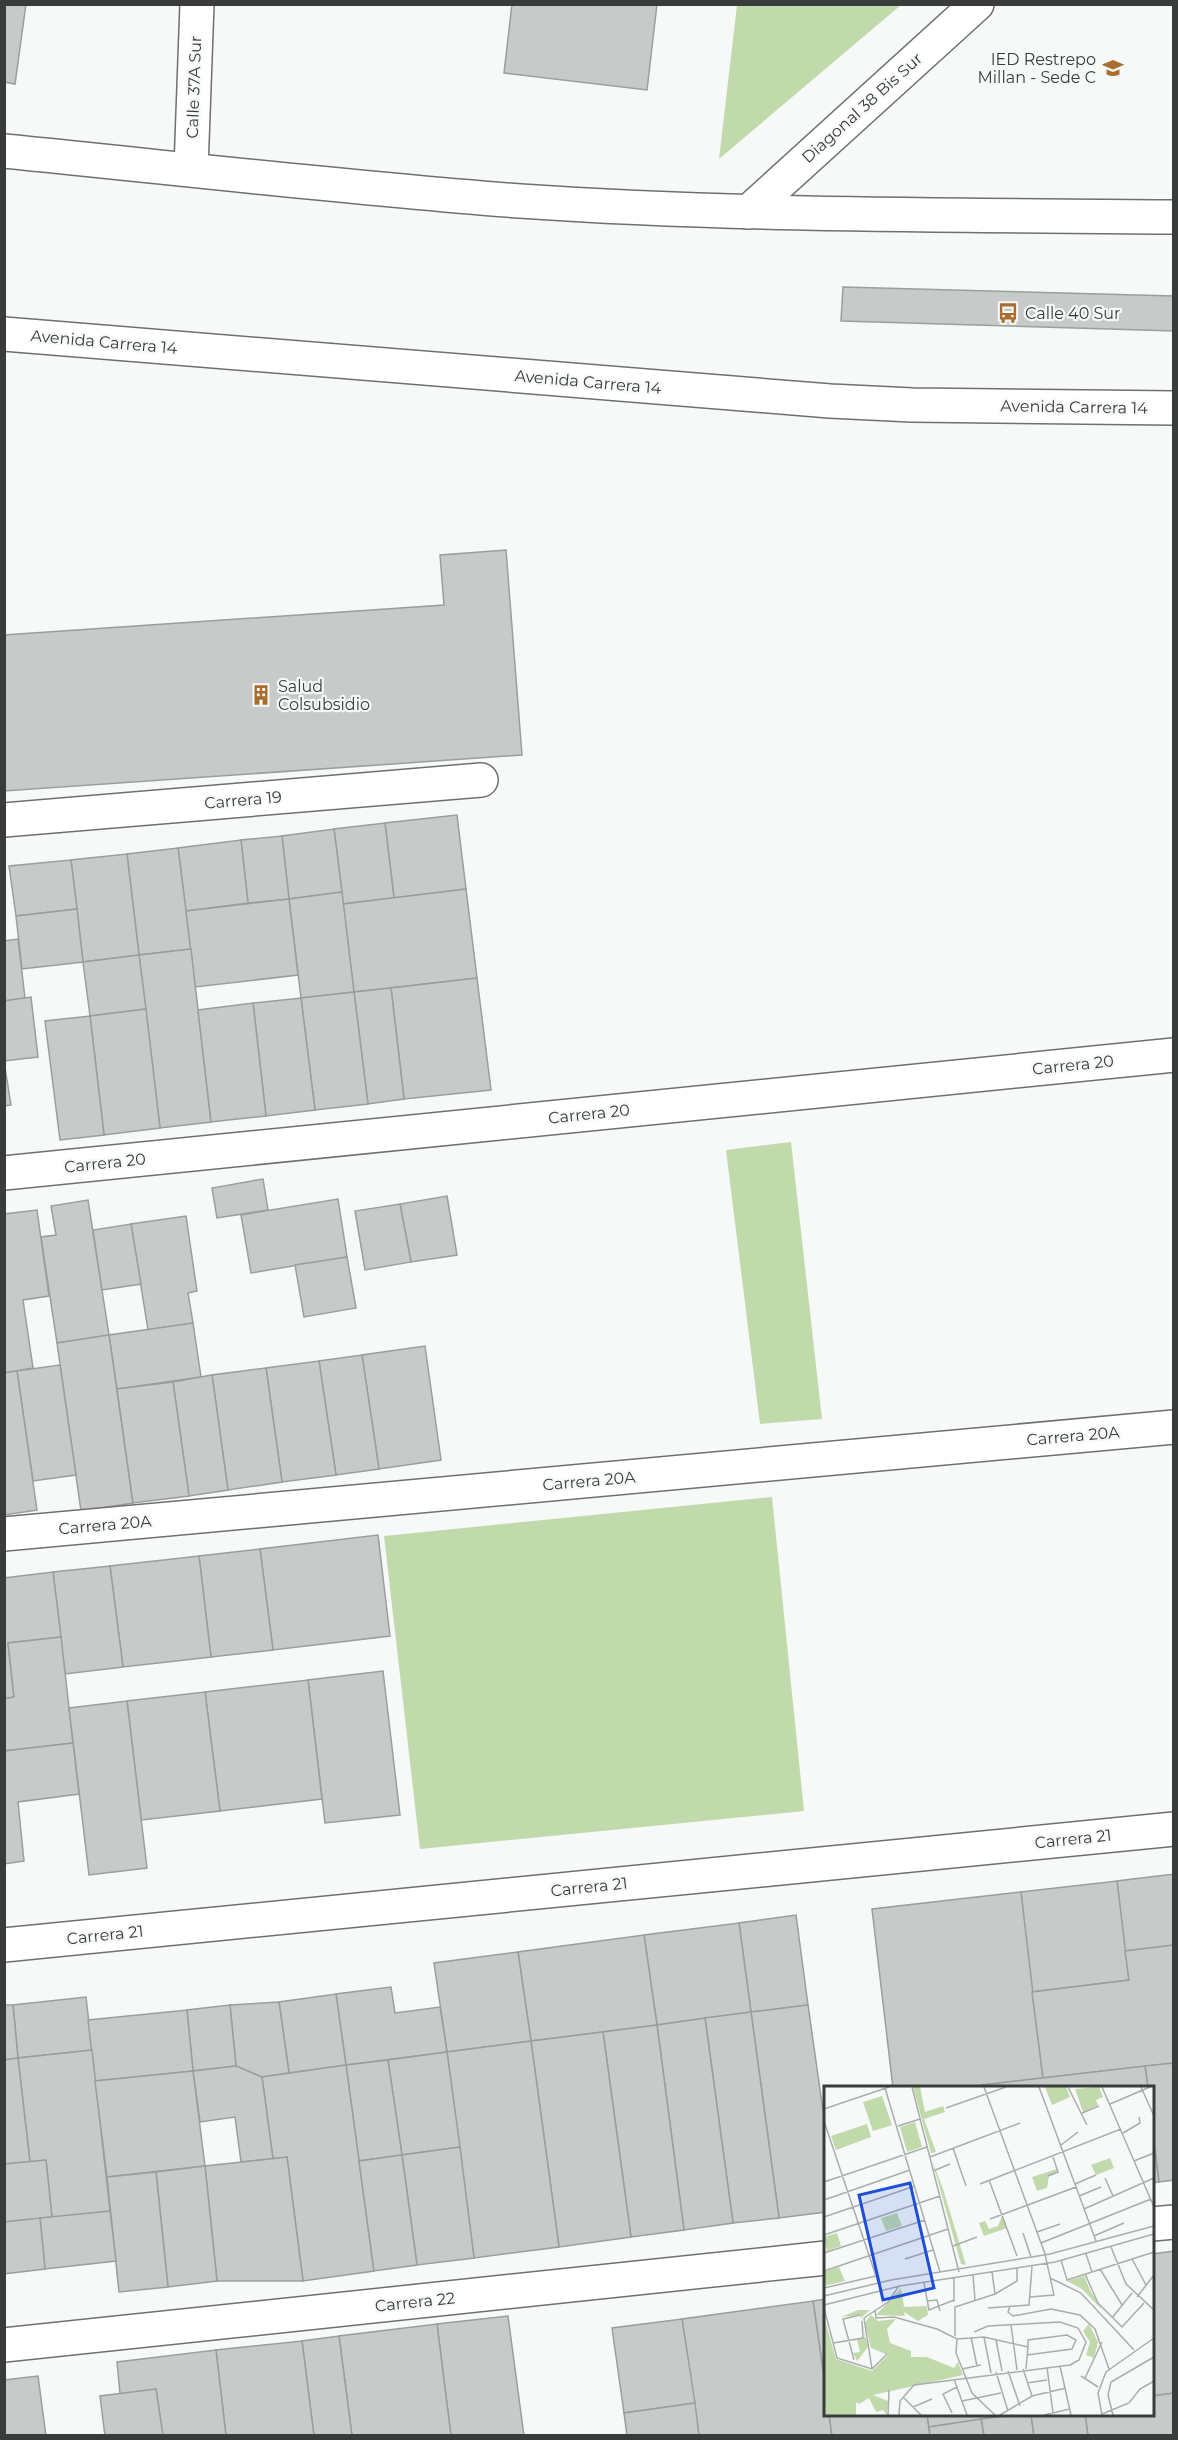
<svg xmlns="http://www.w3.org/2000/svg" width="1178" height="2440" font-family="Montserrat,sans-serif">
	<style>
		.green { fill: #c0daac }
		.building { fill: #c7cac8; stroke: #9b9e9c; stroke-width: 1.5 }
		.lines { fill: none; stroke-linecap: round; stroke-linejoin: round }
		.minor-casing { stroke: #6d706f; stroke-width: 36 }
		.major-casing { stroke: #6d706f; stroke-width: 36 }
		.minor { stroke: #fff; stroke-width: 33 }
		.major { stroke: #fff; stroke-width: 33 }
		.labels { text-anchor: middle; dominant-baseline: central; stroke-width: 4.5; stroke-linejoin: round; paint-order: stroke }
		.poi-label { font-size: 16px; fill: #3a3c3b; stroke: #f6f9f8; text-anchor: start }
		.street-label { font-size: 16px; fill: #3a3c3b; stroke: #f6f9f8 }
		.inset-road { fill: none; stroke: #abadac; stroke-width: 1.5 }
		.view { fill: #1d4ed8; fill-opacity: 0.15; stroke: #1d4ed8; stroke-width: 3 }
		.inset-edge { fill: none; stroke: #3a3c3b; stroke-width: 3 }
	</style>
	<rect width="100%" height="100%" fill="#f6f9f8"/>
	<g class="green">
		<path d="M 737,5 L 737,4 L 901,5 L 719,159 Z"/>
		<path d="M 791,1142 L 822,1419 L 760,1424 L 726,1150 Z"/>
		<path d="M 772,1497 L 804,1811 L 420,1849 L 384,1536 Z"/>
	</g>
	<g class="building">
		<path d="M 4,4 L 26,4 L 15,84 L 4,82 Z"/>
		<path d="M 512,4 L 657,4 L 647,90 L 504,73 Z"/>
		<path d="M 843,287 L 1174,296 L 1174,331 L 841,321 Z"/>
		<path d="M 506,550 L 522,755 L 4,791 L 4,635 L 444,605 L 440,555 Z"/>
		<path d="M 457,815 L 466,889 L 394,898 L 385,823 Z"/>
		<path d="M 385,823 L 394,898 L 343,904 L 334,829 Z"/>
		<path d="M 334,829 L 342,892 L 289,899 L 282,836 Z"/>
		<path d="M 282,836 L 289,899 L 248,903 L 241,840 Z"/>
		<path d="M 241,840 L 248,903 L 186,911 L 178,848 Z"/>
		<path d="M 178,848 L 191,949 L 139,955 L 127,854 Z"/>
		<path d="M 127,854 L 139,955 L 83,962 L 71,860 Z"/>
		<path d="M 71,860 L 77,909 L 16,916 L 9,866 Z"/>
		<path d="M 466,889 L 477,978 L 354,992 L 343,904 Z"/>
		<path d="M 342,892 L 354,992 L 301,998 L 289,899 Z"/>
		<path d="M 289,899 L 298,975 L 195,987 L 186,911 Z"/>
		<path d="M 77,909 L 83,962 L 22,969 L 16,916 Z"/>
		<path d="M 18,939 L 25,998 L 4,1001 L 4,941 Z"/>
		<path d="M 191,949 L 211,1122 L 160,1128 L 139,955 Z"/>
		<path d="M 139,955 L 146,1009 L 90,1016 L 83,962 Z"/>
		<path d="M 477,978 L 491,1090 L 404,1099 L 391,988 Z"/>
		<path d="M 391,988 L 404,1099 L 368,1104 L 354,992 Z"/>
		<path d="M 354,992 L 368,1104 L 315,1110 L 301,998 Z"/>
		<path d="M 31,997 L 38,1057 L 4,1061 L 4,1001 Z"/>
		<path d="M 301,998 L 315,1110 L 266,1116 L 253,1003 Z"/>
		<path d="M 253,1003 L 266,1116 L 211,1122 L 198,1010 Z"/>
		<path d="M 146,1009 L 160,1128 L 104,1135 L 90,1016 Z"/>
		<path d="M 90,1016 L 104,1135 L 60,1140 L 45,1021 Z"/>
		<path d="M 4,1061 L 11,1105 L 4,1106 Z"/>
		<path d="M 263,1179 L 268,1210 L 217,1218 L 212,1188 Z"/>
		<path d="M 447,1196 L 457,1255 L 411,1262 L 400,1204 Z"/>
		<path d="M 338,1199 L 347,1257 L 251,1273 L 241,1215 Z"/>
		<path d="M 88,1200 L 109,1335 L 57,1343 L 41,1237 L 56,1235 L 51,1206 Z"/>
		<path d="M 400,1204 L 411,1262 L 365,1270 L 355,1211 Z"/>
		<path d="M 37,1210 L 49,1296 L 23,1300 L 33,1368 L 4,1373 L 4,1214 Z"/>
		<path d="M 186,1216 L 197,1291 L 188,1293 L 193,1323 L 148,1330 L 131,1224 Z"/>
		<path d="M 131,1224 L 141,1284 L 102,1290 L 93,1230 Z"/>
		<path d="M 347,1257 L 356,1308 L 304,1317 L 295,1265 Z"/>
		<path d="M 193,1323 L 201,1377 L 117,1389 L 109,1335 Z"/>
		<path d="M 109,1335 L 133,1503 L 81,1511 L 57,1343 Z"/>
		<path d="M 425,1346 L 441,1460 L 379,1469 L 362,1355 Z"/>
		<path d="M 362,1355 L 379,1469 L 336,1475 L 319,1361 Z"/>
		<path d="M 319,1361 L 336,1475 L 282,1482 L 266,1368 Z"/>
		<path d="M 60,1365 L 76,1475 L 33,1481 L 17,1371 Z"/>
		<path d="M 266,1368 L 282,1482 L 228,1490 L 212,1375 Z"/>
		<path d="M 17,1371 L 37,1510 L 4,1515 L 4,1373 Z"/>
		<path d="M 212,1375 L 228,1490 L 189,1496 L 173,1382 Z"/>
		<path d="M 173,1382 L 189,1496 L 133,1503 L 117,1389 Z"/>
		<path d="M 378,1535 L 390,1636 L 273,1650 L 260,1549 Z"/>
		<path d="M 260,1549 L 273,1650 L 211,1657 L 199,1556 Z"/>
		<path d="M 199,1556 L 211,1657 L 123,1667 L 110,1566 Z"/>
		<path d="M 110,1566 L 123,1667 L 65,1674 L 53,1572 Z"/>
		<path d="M 53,1572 L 61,1637 L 8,1643 L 14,1697 L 4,1699 L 4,1578 Z"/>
		<path d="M 61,1637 L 73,1743 L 4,1751 L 4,1699 L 14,1697 L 8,1643 Z"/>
		<path d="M 383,1671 L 400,1815 L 325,1823 L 308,1680 Z"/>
		<path d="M 308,1680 L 322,1799 L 220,1811 L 205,1692 Z"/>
		<path d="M 205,1692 L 220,1811 L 141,1820 L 127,1701 Z"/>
		<path d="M 127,1701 L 147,1868 L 89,1875 L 69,1708 Z"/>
		<path d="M 73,1743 L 79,1794 L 18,1802 L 24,1861 L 4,1864 L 4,1751 Z"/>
		<path d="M 1174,1874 L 1174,1945 L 1125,1951 L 1117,1881 Z"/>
		<path d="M 1117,1881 L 1129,1980 L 1032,1992 L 1021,1892 Z"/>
		<path d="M 1021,1892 L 1043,2078 L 959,2088 L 893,2088 L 872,1909 Z"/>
		<path d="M 796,1915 L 808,2005 L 751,2012 L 739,1923 Z"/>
		<path d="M 739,1923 L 751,2012 L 657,2025 L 644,1935 Z"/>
		<path d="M 644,1935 L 657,2025 L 531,2041 L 518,1952 Z"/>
		<path d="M 1174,1945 L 1174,2063 L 1043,2078 L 1032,1992 L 1129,1980 L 1125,1951 Z"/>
		<path d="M 518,1952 L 531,2041 L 447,2052 L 434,1963 Z"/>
		<path d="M 391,1987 L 395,2013 L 440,2007 L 447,2052 L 346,2065 L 336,1994 Z"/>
		<path d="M 336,1994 L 346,2065 L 289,2073 L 279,2002 Z"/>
		<path d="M 86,1997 L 92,2050 L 18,2058 L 13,2005 Z"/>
		<path d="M 279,2002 L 289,2073 L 262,2077 L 236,2066 L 230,2005 Z"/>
		<path d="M 4,2005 L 13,2005 L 18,2058 L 4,2060 Z"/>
		<path d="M 230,2005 L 236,2066 L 193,2071 L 187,2010 Z"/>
		<path d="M 808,2005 L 826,2132 L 826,2212 L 779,2218 L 751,2012 Z"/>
		<path d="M 187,2010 L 193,2071 L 95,2081 L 88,2020 Z"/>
		<path d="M 751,2012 L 779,2218 L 733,2223 L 705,2018 Z"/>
		<path d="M 705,2018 L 733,2223 L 684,2230 L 657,2025 Z"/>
		<path d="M 657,2025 L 684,2230 L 631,2237 L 603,2032 Z"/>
		<path d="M 603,2032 L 631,2237 L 559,2247 L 531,2041 Z"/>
		<path d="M 531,2041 L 559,2247 L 474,2258 L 447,2052 Z"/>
		<path d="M 92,2050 L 110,2211 L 52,2218 L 46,2160 L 30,2162 L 18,2058 Z"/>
		<path d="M 447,2052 L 460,2147 L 402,2155 L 388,2060 Z"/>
		<path d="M 18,2058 L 30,2162 L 4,2164 L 4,2060 Z"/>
		<path d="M 388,2060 L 402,2155 L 359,2161 L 346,2065 Z"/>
		<path d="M 1174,2063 L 1174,2180 L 1159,2182 L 1152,2128 L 1152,2088 L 1148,2088 L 1145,2066 Z"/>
		<path d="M 346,2065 L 374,2271 L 303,2281 L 287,2157 L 273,2159 L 262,2077 Z"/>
		<path d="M 236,2066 L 262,2077 L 273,2159 L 241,2162 L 235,2117 L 200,2122 L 193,2071 Z"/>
		<path d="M 1145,2066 L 1148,2088 L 982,2088 L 982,2085 Z"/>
		<path d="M 193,2071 L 205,2166 L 107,2177 L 95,2081 Z"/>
		<path d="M 1152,2128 L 1159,2182 L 1152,2183 Z"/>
		<path d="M 460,2147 L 474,2258 L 417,2265 L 402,2155 Z"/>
		<path d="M 402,2155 L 417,2265 L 374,2271 L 359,2161 Z"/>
		<path d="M 287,2157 L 303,2281 L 217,2281 L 205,2166 Z"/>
		<path d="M 46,2160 L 52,2218 L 4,2222 L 4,2164 Z"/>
		<path d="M 205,2166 L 217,2281 L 168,2287 L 156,2172 Z"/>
		<path d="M 156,2172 L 168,2287 L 119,2292 L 107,2177 Z"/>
		<path d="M 110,2211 L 116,2261 L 45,2269 L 40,2218 Z"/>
		<path d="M 40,2218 L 45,2269 L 4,2274 L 4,2222 Z"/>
		<path d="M 1174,2251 L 1174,2393 L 1152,2396 L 1152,2254 Z"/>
		<path d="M 826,2299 L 826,2391 L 813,2301 Z"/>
		<path d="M 813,2301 L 826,2391 L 826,2414 L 829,2414 L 832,2436 L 699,2436 L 682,2319 Z"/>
		<path d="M 508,2316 L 524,2436 L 451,2436 L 437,2324 Z"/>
		<path d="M 682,2319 L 695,2403 L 624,2413 L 612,2328 Z"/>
		<path d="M 437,2324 L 451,2436 L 352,2436 L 339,2336 Z"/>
		<path d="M 339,2336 L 352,2436 L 314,2436 L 302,2341 Z"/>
		<path d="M 302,2341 L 314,2436 L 226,2436 L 216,2350 Z"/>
		<path d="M 216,2350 L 226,2436 L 163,2436 L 156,2389 L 120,2394 L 117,2362 Z"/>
		<path d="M 38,2376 L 46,2436 L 4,2436 L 4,2380 Z"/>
		<path d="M 156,2389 L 163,2436 L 105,2436 L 100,2396 Z"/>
		<path d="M 1174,2393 L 1174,2436 L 1088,2436 L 1085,2414 L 1152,2414 L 1152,2396 Z"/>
		<path d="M 695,2403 L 699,2436 L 627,2436 L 624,2413 Z"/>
		<path d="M 829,2414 L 927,2414 L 930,2436 L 832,2436 Z"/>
		<path d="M 927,2414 L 1019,2414 L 929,2427 Z"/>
		<path d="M 1019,2414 L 1031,2414 L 1034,2436 L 984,2436 L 981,2419 Z"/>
		<path d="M 1031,2414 L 1085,2414 L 1088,2436 L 1034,2436 Z"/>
		<path d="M 981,2419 L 984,2436 L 930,2436 L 929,2427 Z"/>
	</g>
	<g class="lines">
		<g class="minor-casing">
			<g id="minor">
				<path d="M 191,169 L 197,4"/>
				<path d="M 748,212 L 977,4"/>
				<path d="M 4,820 L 481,780"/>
				<path d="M 4,1173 L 1174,1055"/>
				<path d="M 4,1534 L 1174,1427"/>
				<path d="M 4,1945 L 1174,1829"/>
				<path d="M 1152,2224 L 1174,2222"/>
				<path d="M 4,2345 L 826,2258"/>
			</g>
		</g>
		<g class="major-casing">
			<g id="major">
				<path d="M 4,151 C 176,168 348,188 520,201 C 738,216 956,215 1174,217"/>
				<path d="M 4,334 L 830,401 L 912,405 L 1174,408"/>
			</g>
		</g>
		<use href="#minor" class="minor"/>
		<use href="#major" class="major"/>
	</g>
	<defs>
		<g id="school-bare" transform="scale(1.62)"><path d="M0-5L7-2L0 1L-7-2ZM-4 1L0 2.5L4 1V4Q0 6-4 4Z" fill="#a86d2f" stroke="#f6f9f8" stroke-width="2.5" paint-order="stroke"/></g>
		<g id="bus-bare" transform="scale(1.62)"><path d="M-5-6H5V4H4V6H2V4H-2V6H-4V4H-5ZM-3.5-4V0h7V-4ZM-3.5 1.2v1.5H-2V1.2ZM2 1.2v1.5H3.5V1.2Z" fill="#a86d2f" stroke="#f6f9f8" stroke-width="2.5" paint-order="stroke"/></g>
		<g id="building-bare" transform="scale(1.62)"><path d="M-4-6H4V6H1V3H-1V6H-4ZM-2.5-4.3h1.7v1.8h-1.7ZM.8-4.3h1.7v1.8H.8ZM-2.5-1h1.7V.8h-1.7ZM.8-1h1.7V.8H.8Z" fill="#a86d2f" stroke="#f6f9f8" stroke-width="2.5" paint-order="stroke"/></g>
	</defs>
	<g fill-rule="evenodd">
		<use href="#school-bare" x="1113" y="68"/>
		<use href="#bus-bare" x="1008" y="313"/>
		<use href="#building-bare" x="261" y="695"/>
	</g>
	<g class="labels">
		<g class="poi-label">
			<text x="1096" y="59" text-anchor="end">IED Restrepo<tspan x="1096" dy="18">Millan - Sede C</tspan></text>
			<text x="1025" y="313">Calle 40 Sur</text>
			<text x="278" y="686">Salud<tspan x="278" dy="18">Colsubsidio</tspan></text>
		</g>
		<g class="street-label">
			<text transform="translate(194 87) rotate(-88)">Calle 37A Sur</text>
			<text transform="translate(862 108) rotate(-42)">Diagonal 38 Bis Sur</text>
			<text transform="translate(104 342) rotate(5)">Avenida Carrera 14</text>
			<text transform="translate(588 382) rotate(5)">Avenida Carrera 14</text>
			<text transform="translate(1074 407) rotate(1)">Avenida Carrera 14</text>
			<text transform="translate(243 800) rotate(-5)">Carrera 19</text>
			<text transform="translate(1073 1065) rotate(-6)">Carrera 20</text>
			<text transform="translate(589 1114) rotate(-6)">Carrera 20</text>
			<text transform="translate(105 1163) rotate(-6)">Carrera 20</text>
			<text transform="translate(1073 1436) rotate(-5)">Carrera 20A</text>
			<text transform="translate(589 1481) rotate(-5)">Carrera 20A</text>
			<text transform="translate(105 1525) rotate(-5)">Carrera 20A</text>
			<text transform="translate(1073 1839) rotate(-6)">Carrera 21</text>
			<text transform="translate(589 1887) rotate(-6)">Carrera 21</text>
			<text transform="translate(105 1935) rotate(-6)">Carrera 21</text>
			<text transform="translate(415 2302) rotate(-6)">Carrera 22</text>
		</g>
	</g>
	<g transform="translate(824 2086)">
		<rect width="330" height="330" fill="#f6f9f8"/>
		<path d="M 89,1 L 96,1 L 101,26 L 119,20 L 121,26 L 100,33 L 112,66 L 107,67 ZM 221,1 L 242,1 L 246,11 L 228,19 ZM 275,1 L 279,11 L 272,14 L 274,19 L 259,26 L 251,3 ZM 58,10 L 68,39 L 49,45 L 39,16 ZM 91,36 L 98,61 L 83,66 L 76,41 ZM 43,38 L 47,51 L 12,64 L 7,50 ZM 286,72 L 290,82 L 272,89 L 267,79 ZM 108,74 L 119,103 L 142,179 L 137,178 ZM 233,83 L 234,86 L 225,90 L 223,102 L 213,105 L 208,91 ZM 73,127 L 78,140 L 62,145 L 57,132 ZM 178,130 L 183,142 L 160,150 L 155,137 L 161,135 L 165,143 L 174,140 ZM 13,147 L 17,160 L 3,165 L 0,151 ZM 15,181 L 21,195 L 0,200 L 0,186 ZM 260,190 L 267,206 L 278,224 L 258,203 L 243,195 ZM 77,202 L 80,221 L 103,220 L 104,229 L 94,235 L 80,226 L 81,230 L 52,229 ZM 34,224 L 46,224 L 37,232 L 44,261 L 33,275 L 29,267 L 36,266 L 33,253 L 41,251 L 36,229 L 17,231 ZM 47,229 L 54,235 L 72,233 L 63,243 L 66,257 L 87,265 L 87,271 L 103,271 L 130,282 L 134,276 L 139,289 L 49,309 L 64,315 L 63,329 L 59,324 L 52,326 L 45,312 L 35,318 L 32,316 L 32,329 L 0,329 L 0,231 L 12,273 L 48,285 L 64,269 L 47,262 L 41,237 ZM 265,238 L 274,256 L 270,272 L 262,269 L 266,256 L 259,245 Z" fill="#c0daac"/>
		<path class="inset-road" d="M 88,1 L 135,186M 160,1 L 221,168 L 230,209 L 206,211M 215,1 L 272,155M 244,1 L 263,39M 278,1 L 330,121M 317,1 L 330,30M 61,2 L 116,186M 286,18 L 326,1M 122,22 L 182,1M 0,23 L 65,1M 258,27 L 275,20M 0,35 L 54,196M 74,40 L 96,33M 299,47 L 316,37 L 315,31M 237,59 L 254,46M 129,62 L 142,100M 106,71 L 196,37M 310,75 L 330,67M 109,85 L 126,78M 224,90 L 234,86 L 229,71M 281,92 L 289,110M 165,94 L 193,170M 0,96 L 103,61M 156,98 L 297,43M 251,98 L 272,89M 255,110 L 277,101M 0,114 L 86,84M 260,123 L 330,92M 0,131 L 91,100M 166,133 L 252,101M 213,146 L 236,138M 199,147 L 207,171M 0,149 L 116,110M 270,150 L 300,137M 217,157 L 327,113M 129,160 L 153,151M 287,161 L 302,198 L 330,224M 0,167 L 101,134M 262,168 L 268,186M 81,173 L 109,164M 308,173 L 322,199M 237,174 L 243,194 L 330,166M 276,183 L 298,219M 0,185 L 124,143M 168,186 L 171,208M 261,188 L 274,217 L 298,241 L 320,217M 149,189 L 151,214M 130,192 L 130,216M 226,192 L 257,207 L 310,264M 100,197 L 105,224 L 130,214M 0,202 L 52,190M 0,210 L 67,194 L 226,168 L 330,140M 313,211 L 330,189M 103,215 L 113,214 L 116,225M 0,219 L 76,200 L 231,176 L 330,148M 186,220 L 184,226 L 189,230 L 227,223 L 256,229 L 271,243 L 285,283M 0,222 L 13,272 L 48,283M 164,222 L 205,219 L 208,180M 51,224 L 52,232 L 70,231 L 113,243 L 133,253 L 160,251 L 204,261M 288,232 L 308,207M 187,239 L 193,284M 131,250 L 131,221 L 171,208 L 193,195 L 193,182M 147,251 L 153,280M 160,251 L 167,287M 133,253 L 132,267 L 148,307 L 171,329M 172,254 L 178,285M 9,257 L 39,252 L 38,235M 30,274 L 19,233 L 36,229M 236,280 L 247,329M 223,281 L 229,327M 48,283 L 40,232 L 64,216 L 75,200M 48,283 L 63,268M 138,283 L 157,279M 199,283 L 208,310M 202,283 L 204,261 L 204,254 L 243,249 L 252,254 L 248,263 L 203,269M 184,285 L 196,320M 172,286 L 184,325M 257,290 L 274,301M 261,292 L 278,256M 130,293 L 143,329M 203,297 L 223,294M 80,312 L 97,329M 138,315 L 177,307M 89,321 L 108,313M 128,327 L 119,308 L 133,301M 278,328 L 305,317 L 316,303 L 330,295M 64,329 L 65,304M 75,329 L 76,315 L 90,299 L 246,279 L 255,274 L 262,256 L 254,242 L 236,236 L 164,240 L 150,246M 176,329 L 208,310 L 242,302M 220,329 L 246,323M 278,329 L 274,307 L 282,286 L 330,252M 289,329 L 284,309 L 287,296 L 330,271"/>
		<path class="view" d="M 86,97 L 110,202 L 59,214 L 35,109 Z"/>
		<rect width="330" height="330" class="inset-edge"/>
	</g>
	<rect width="1178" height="2440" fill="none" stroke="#3a3c3b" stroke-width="12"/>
</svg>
